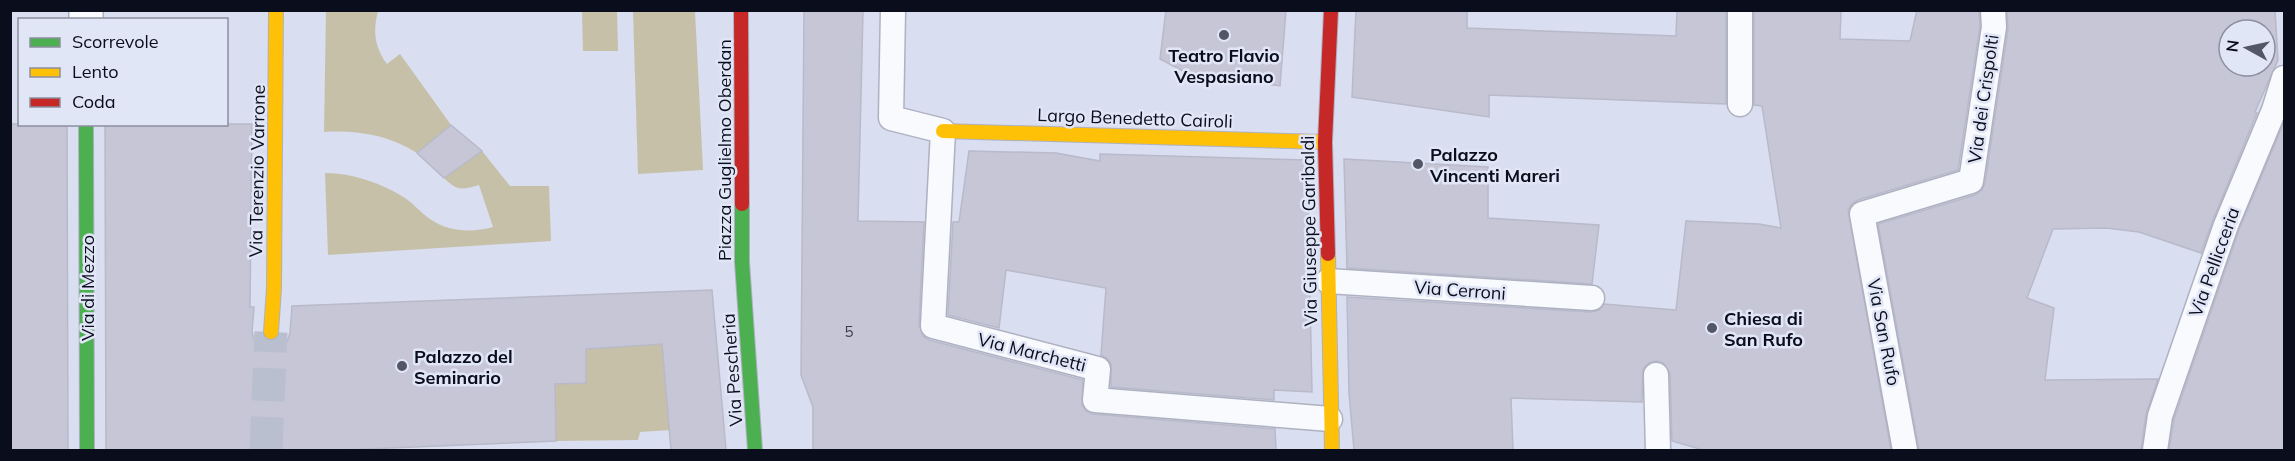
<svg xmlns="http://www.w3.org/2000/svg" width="2295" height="461" font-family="Mulish,sans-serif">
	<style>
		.green { fill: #c6c0a9 }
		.building { fill: #c6c6d7; stroke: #b8b9c9; stroke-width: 1.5; fill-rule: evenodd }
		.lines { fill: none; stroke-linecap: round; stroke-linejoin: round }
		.secondary-tunnel { stroke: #babfd0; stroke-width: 33; stroke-dasharray: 33 16; stroke-linecap: butt }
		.lane-casing { stroke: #aeb1c1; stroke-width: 27 }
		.street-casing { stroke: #aeb1c1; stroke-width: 36 }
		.fast-casing { stroke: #aeb1c1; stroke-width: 16 }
		.slow-casing { stroke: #aeb1c1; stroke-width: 16 }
		.jam-casing { stroke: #aeb1c1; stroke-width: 16 }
		.lane { stroke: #f9fafd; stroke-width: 24 }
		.street { stroke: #f9fafd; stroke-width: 33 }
		.fast { stroke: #4caf50; stroke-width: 14 }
		.slow { stroke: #ffc107; stroke-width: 14 }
		.jam { stroke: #c62828; stroke-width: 14 }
		.poi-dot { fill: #525666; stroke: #e1e6f7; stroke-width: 2 }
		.labels { text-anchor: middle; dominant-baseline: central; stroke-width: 5; stroke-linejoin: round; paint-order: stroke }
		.number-label { font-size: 15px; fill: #3c3e4d }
		.poi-label { font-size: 18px; font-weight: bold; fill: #0a0d1b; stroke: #e1e6f7; text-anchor: start }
		.street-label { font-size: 18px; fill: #0a0d1b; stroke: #e1e6f7 }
	</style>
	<rect width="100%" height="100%" fill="#d9def0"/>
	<g class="green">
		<path d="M 326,11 L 378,11 C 373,31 374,46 387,64 L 400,54 L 451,125 L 417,153 C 388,135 358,130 324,132 Z"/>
		<path d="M 582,11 L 617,11 L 618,51 L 583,51 Z"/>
		<path d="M 633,11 L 695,11 L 703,170 L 638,174 Z"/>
		<path d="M 482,151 L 510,186 L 549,186 L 551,241 L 328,255 L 325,173 C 353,173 381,183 405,198 C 414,204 421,213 430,219 C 448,232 473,233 493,227 L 479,185 C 462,190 457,191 444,178 Z"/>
		<path d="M 662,344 L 670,430 L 640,432 L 638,440 L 556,441 L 555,384 L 586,349 Z"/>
	</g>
	<g class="building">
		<path d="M 804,10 L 863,10 L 858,221 L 924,222 L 919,325 L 923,336 L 929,340 L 1083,380 L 1082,405 L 1086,411 L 1093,414 L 1275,429 L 1276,450 L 813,450 L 813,407 L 801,375 Z"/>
		<path d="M 1166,10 L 1286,10 L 1280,86 L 1185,72 L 1160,59 Z"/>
		<path d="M 1356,10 L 1467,10 L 1467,28 L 1676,36 L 1677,10 L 1726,10 L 1726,104 L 1489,95 L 1489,117 L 1352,97 Z"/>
		<path d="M 1754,10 L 1841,10 L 1840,39 L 1910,41 L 1917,10 L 1979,10 L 1980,26 L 1958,170 L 1858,200 L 1852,204 L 1848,210 L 1891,450 L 1703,450 L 1672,441 L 1670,374 L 1663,363 L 1656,361 L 1649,363 L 1643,369 L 1642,402 L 1511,398 L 1513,450 L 1354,450 L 1349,393 L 1347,297 L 1591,312 L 1599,310 L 1604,304 L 1676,310 L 1686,221 L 1759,224 L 1781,228 L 1762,106 L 1754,105 Z"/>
		<path d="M 2007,10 L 2275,10 L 2278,60 L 2255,112 L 2257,113 L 2213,220 L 2201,253 L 2139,232 L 2106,228 L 2053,229 L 2027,298 L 2054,308 L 2045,380 L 2158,379 L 2146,414 L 2141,450 L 1919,450 L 1878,224 L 1975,195 L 1982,190 L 1985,183 L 2008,29 ZM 2229,30 L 2265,30 L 2265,66 L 2229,66 Z"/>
		<path d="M 2284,122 L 2284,450 L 2169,450 L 2174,419 L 2239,230 Z"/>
		<path d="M 10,124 L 67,124 L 68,450 L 10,450 Z"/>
		<path d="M 105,124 L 252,124 L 250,307 L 254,307 L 252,331 L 254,340 L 260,347 L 269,351 L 280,349 L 287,342 L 290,333 L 292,306 L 712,290 L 726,450 L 671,450 L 662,344 L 586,349 L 586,383 L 555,384 L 556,441 L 343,450 L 106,450 Z"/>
		<path d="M 451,125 L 482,151 L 444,178 L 417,153 Z"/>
		<path d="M 969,151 L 1056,153 L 1100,161 L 1100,154 L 1307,160 L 1312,392 L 1274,390 L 1274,400 L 1111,387 L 1111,364 L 1108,359 L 1101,355 L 1106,288 L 1006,270 L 999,328 L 948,315 L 953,222 L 959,222 Z"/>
		<path d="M 1344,159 L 1488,167 L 1488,218 L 1599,225 L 1592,284 L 1347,268 Z"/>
	</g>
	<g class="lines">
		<path class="secondary-tunnel" d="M 266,450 L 271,332"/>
		<g class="lane-casing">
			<g id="lane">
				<path d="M 893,10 L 891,118 L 943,131 L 933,326 L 1098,369 L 1095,400 L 1330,419"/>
				<path d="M 1740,104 L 1740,10"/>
				<path d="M 1328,281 L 1592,298"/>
				<path d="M 1656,375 L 1658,450"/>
				<path d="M 1905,450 L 1862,214 L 1971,181 L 1994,27 L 1993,10"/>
				<path d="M 2155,450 L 2160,416 L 2226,225 L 2274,110 L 2284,78"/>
			</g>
		</g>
		<g class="street-casing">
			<path id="street" d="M 86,10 L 86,20"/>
		</g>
		<g class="fast-casing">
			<g id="fast">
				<path d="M 86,124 L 87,450"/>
				<path d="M 742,204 L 742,262 L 755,450"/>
			</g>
		</g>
		<g class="slow-casing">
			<g id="slow">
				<path d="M 943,131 L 1325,142"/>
				<path d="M 1328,254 L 1332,450"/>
				<path d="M 271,332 L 274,288 L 276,10"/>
			</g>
		</g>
		<g class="jam-casing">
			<g id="jam">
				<path d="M 741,10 L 742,204"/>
				<path d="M 1328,254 L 1325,142 L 1331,10"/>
			</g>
		</g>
		<use href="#lane" class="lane"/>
		<use href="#street" class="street"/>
		<use href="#fast" class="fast"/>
		<use href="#slow" class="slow"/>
		<use href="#jam" class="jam"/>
	</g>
	<g class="poi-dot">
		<circle cx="1224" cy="35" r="6"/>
		<circle cx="1418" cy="164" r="6"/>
		<circle cx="1712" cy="328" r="6"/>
		<circle cx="402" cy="366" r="6"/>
	</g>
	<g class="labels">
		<g class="number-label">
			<text x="849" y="331">5</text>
		</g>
		<g class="poi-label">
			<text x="1224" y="55" text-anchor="middle">Teatro Flavio<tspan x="1224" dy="21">Vespasiano</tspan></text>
			<text x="1430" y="154">Palazzo<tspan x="1430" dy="21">Vincenti Mareri</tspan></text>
			<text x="1724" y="318">Chiesa di<tspan x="1724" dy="21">San Rufo</tspan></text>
			<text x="414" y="356">Palazzo del<tspan x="414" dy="21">Seminario</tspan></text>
		</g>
		<g class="street-label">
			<text transform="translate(1983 99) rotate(-82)">Via dei Crispolti</text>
			<text transform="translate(1135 118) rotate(2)">Largo Benedetto Cairoli</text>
			<text transform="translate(724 150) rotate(-90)">Piazza Guglielmo Oberdan</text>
			<text transform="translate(257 171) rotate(-89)">Via Terenzio Varrone</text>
			<text transform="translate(1309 231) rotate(-91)">Via Giuseppe Garibaldi</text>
			<text transform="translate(2214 262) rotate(-70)">Via Pellicceria</text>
			<text transform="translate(87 288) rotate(-90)">Via di Mezzo</text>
			<text transform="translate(1460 290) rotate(4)">Via Cerroni</text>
			<text transform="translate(1884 332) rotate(79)">Via San Rufo</text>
			<text transform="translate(1032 352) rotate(14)">Via Marchetti</text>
			<text transform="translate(732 370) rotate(-94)">Via Pescheria</text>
		</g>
	</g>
	<rect width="2295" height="461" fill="none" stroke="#0a0d1b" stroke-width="24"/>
	<rect x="18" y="18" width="210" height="108" fill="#e1e6f7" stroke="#8b8f9f" stroke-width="1.5"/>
	<rect x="30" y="38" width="30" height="9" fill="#4caf50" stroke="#8b8f9f" stroke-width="1.5"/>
	<text x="72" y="48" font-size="18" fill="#0a0d1b">Scorrevole</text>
	<rect x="30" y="68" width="30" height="9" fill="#ffc107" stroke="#8b8f9f" stroke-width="1.5"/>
	<text x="72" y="78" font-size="18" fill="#0a0d1b">Lento</text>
	<rect x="30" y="98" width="30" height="9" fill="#c62828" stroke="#8b8f9f" stroke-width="1.5"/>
	<text x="72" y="108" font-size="18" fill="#0a0d1b">Coda</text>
	<g transform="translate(2247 48) rotate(278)"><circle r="28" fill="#e1e6f7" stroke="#8b8f9f" stroke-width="1.5"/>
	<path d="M0-4.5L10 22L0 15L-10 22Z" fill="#525666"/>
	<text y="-9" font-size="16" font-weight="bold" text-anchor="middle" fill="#0a0d1b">N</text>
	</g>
</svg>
